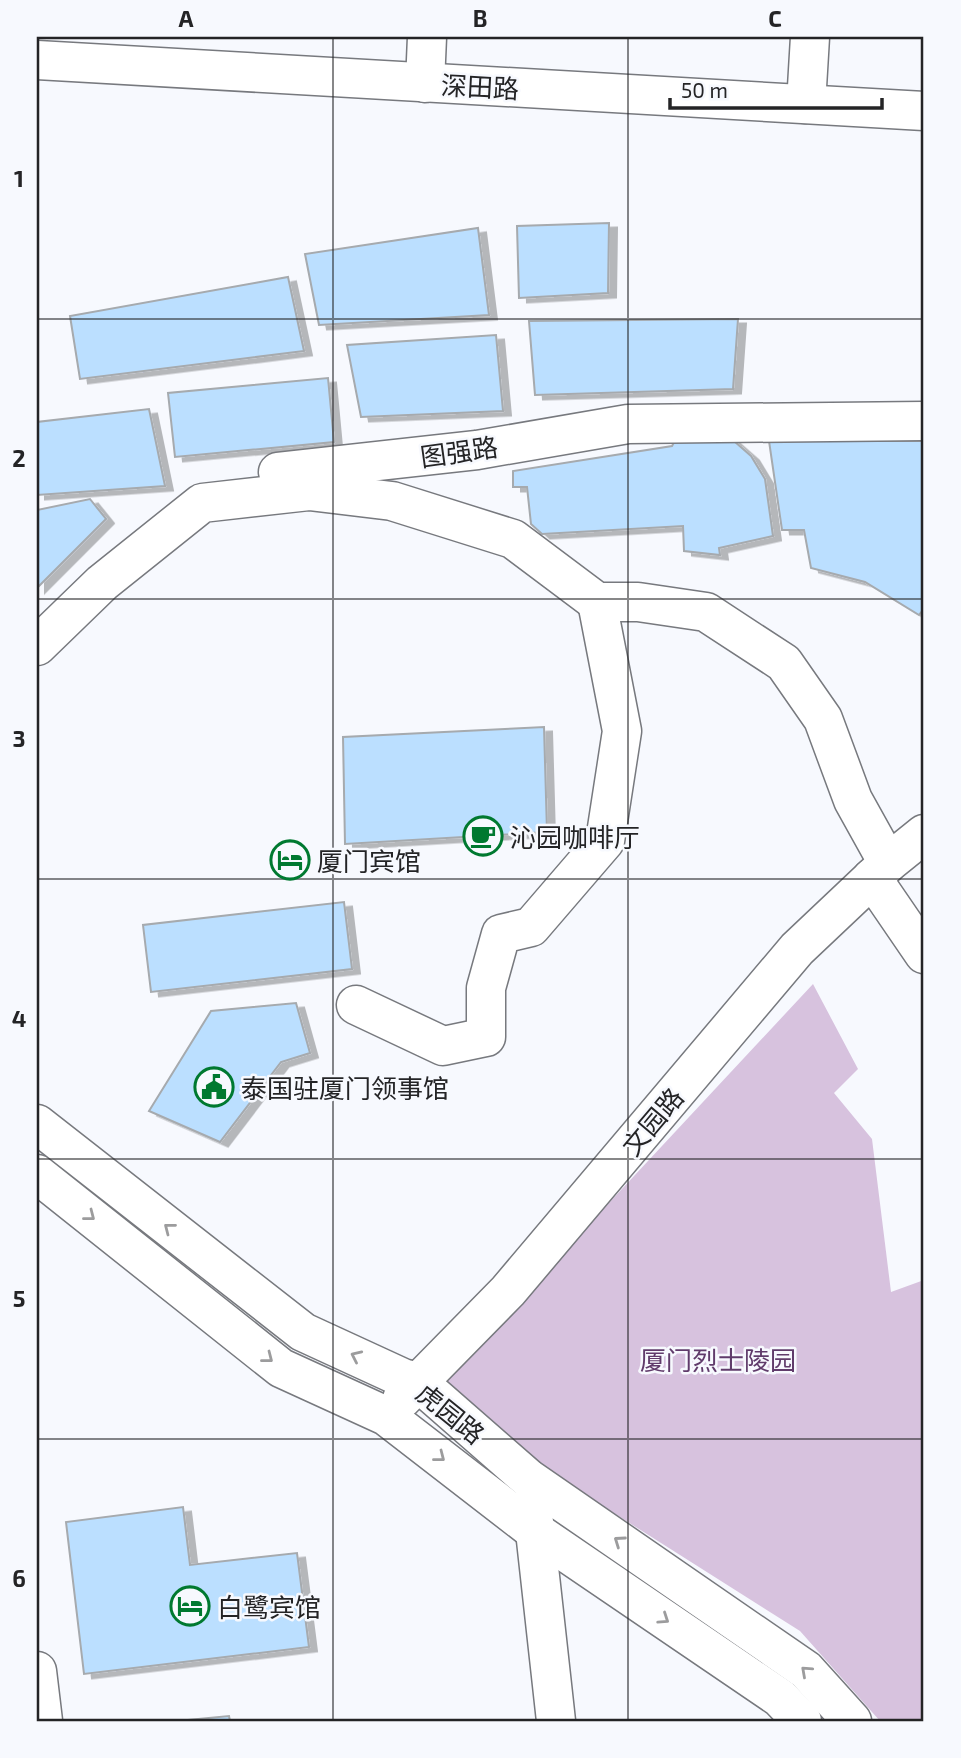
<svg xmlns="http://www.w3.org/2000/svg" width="961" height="1758" font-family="'Exo 2','Noto Sans SC',sans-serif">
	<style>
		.green { fill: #d7c2de }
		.building { fill: #bbdfff; stroke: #a6aaae; stroke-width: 2; filter: url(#shadow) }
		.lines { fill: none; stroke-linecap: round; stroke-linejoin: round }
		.minor-casing { stroke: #77797e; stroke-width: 41 }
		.major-casing { stroke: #77797e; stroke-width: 41 }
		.minor { stroke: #fff; stroke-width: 38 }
		.major { stroke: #fff; stroke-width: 38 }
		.oneway { stroke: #9c9c9d }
		.grid { fill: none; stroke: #242426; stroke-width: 2; stroke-opacity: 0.55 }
		.labels { text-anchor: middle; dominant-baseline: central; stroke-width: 5; stroke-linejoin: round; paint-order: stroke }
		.street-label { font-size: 26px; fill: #242426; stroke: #f7f9fe }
		.poi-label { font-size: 26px; fill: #242426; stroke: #f7f9fe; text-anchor: start }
		.park-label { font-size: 26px; fill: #603b6b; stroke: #f7f9fe }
		.neatline { fill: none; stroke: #242426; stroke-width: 2.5 }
		.grid-label { font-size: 23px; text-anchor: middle; font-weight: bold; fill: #242426 }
	</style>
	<defs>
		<filter id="shadow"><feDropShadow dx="8" dy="4.5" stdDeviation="0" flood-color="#0004"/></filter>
	</defs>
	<rect width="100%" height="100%" fill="#f7f9fe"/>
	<path class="green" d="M 813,984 L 858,1069 L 834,1093 L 872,1139 L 891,1292 L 924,1280 L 924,1721 L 880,1721 L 800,1631 L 429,1396 Z"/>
	<g class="building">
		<path d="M 609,223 L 608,293 L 519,298 L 517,226 Z"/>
		<path d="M 478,228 L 489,315 L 319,325 L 305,254 Z"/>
		<path d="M 288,277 L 304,351 L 80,379 L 70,316 Z"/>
		<path d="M 738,319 L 733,389 L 535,395 L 529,321 Z"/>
		<path d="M 496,335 L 503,411 L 361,417 L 347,345 Z"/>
		<path d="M 328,378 L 334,442 L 175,457 L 168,393 Z"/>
		<path d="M 149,409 L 165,486 L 37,495 L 37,422 Z"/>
		<path d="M 679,433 L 726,434 L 751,456 L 765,479 L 773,536 L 719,548 L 720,555 L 684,551 L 683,526 L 542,534 L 531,524 L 527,487 L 513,487 L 513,471 L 672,446 Z"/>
		<path d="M 769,441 L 924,441 L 924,609 L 919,615 L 865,582 L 811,568 L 804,530 L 782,530 Z"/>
		<path d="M 90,499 L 106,519 L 37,588 L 37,510 Z"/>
		<path d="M 544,727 L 547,832 L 345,844 L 343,737 Z"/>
		<path d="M 344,902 L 352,969 L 151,992 L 143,925 Z"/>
		<path d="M 296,1003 L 310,1053 L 281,1062 L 220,1142 L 149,1111 L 211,1011 Z"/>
		<path d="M 183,1507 L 190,1565 L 297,1553 L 309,1647 L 84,1674 L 66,1522 Z"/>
		<path d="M 229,1716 L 230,1721 L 177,1721 Z"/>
	</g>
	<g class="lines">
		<g class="minor-casing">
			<g id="minor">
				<path d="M 37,60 L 924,111"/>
				<path d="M 425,83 L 427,37"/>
				<path d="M 806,104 L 810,37"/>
				<path d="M 278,472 L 477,450 L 628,424 L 924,421"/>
				<path d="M 37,646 L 102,583 L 202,503 L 309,491 L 392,501 L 513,539 L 597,602 L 638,602 L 706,612 L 784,663 L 823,719 L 853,800 L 888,863"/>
				<path d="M 872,878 L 924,954"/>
				<path d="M 356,1005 L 443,1046 L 486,1037 L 486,988 L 501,934 L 531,927 L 605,841 L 622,731 L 597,602"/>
				<path d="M 532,1504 L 556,1721"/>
				<path d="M 37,1671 L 43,1721"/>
			</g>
		</g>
		<g class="major-casing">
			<g id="major">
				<path d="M 37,1124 L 303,1332 L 403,1378 L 418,1382 L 529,1479 L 806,1670 L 852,1721"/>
				<path d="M 37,1174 L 281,1368 L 386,1416 L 536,1532 L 780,1698 L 802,1721"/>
				<path d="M 402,1399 L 508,1291 L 797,949 L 888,863 L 924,834"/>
			</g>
		</g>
		<use href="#minor" class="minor"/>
		<use href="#major" class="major"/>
	</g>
	<defs><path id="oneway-chevron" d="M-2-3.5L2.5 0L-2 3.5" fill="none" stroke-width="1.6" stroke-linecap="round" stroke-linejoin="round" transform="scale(1.75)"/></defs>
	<g class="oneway">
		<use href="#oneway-chevron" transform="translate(90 1216) rotate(38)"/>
		<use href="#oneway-chevron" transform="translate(169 1228) rotate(-142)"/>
		<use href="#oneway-chevron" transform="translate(356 1356) rotate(-155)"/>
		<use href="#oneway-chevron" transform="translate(268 1358) rotate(38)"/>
		<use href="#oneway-chevron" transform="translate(440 1457) rotate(38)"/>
		<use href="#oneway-chevron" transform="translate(619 1541) rotate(-145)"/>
		<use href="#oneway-chevron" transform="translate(664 1619) rotate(34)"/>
		<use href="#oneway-chevron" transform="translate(806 1671) rotate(-138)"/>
	</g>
	<path class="grid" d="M 333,37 L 333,1721M 628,37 L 628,1721M 37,319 L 924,319M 37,599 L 924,599M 37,879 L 924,879M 37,1159 L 924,1159M 37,1439 L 924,1439"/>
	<defs>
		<g id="cafe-ring" transform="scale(2.0125)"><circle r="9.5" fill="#f7f9fe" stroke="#007930" stroke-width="1.5"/><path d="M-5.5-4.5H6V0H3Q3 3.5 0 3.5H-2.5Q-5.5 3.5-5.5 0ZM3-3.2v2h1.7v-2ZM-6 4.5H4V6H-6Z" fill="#007930"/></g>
		<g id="hotel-ring" transform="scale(2.0125)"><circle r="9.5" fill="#f7f9fe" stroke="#007930" stroke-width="1.5"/><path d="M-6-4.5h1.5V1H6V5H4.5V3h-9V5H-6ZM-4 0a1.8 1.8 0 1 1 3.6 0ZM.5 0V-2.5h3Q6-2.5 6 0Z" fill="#007930"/></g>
		<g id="civic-ring" transform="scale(2.0125)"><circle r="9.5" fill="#f7f9fe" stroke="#007930" stroke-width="1.5"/><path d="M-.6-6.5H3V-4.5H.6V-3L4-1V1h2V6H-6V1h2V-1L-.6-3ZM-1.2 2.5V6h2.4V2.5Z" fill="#007930"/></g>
	</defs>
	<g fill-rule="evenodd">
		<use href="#cafe-ring" x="483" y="836"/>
		<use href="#hotel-ring" x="290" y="860"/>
		<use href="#civic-ring" x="214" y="1087"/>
		<use href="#hotel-ring" x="190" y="1606"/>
	</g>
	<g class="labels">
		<g class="street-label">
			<text transform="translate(480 86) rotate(3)">深田路</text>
			<text transform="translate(459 451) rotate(-8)">图强路</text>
			<text transform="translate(652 1121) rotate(-50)">文园路</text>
			<text transform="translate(451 1413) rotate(39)">虎园路</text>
		</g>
		<g class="poi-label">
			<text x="510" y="836">沁园咖啡厅</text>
			<text x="317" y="860">厦门宾馆</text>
			<text x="241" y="1087">泰国驻厦门领事馆</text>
			<text x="217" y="1606">白鹭宾馆</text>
		</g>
		<g class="park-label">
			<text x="718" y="1359">厦门烈士陵园</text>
		</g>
	</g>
	<rect width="961" height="1758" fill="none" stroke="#f7f9fe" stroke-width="77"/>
	<path d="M670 98v10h212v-10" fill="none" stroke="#242426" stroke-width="3.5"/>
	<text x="681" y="98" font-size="21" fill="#242426" stroke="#f7f9fe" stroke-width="5" paint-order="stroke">50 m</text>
	<rect x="38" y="38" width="884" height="1682" class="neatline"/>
	<g class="grid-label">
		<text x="186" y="27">A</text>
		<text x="480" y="27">B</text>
		<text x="775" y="27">C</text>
		<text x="19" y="187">1</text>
		<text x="19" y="467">2</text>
		<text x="19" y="747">3</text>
		<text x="19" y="1027">4</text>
		<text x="19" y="1307">5</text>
		<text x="19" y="1587">6</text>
	</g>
</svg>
